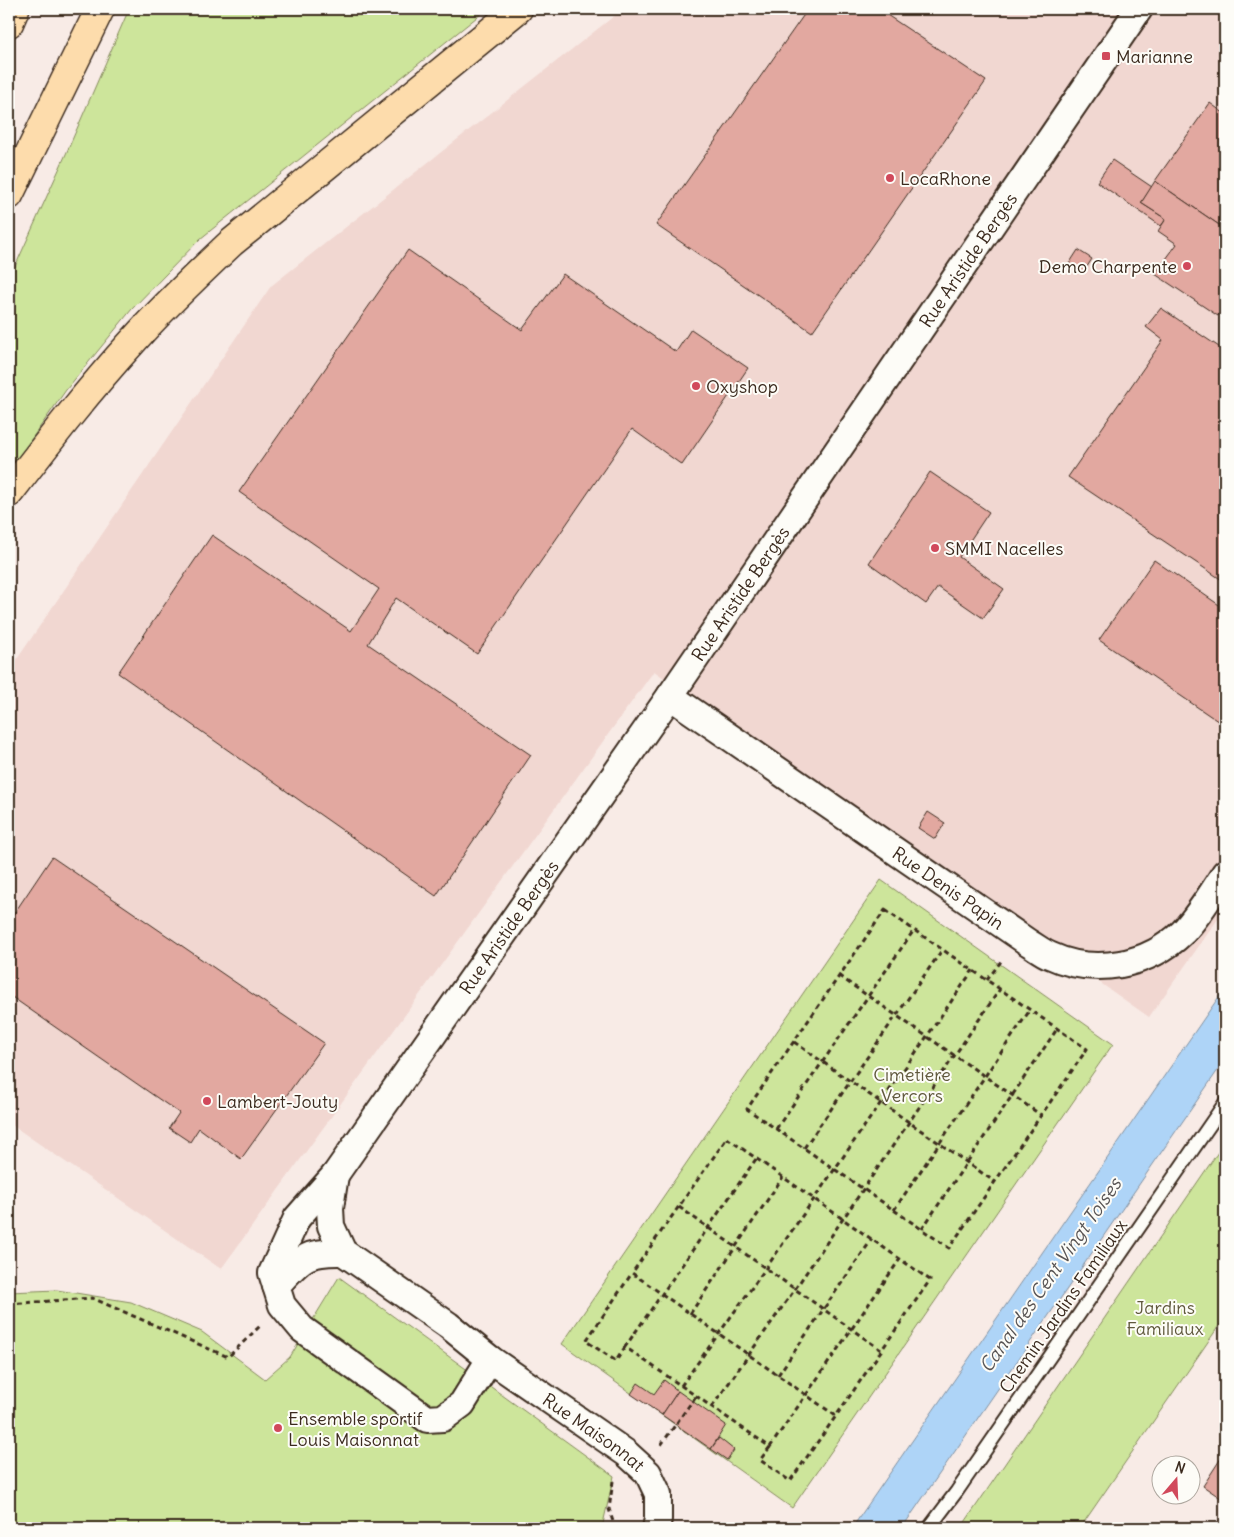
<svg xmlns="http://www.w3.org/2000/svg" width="1234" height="1537" font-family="Delius,sans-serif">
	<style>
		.built { fill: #f1d7d1 }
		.green { fill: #cde59b; stroke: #84885c }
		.water { fill: #aed4f7; stroke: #8090a0 }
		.building { fill: #e2a8a0; stroke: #3b2a1e }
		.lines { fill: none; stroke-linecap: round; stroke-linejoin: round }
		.lane-casing { stroke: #3b2a1e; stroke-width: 16 }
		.street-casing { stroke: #3b2a1e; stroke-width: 30 }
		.highway-casing { stroke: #3b2a1e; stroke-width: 31 }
		.path { stroke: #3b2a1e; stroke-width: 3; stroke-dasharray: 5 4; stroke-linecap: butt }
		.lane { stroke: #fdfcf7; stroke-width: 12 }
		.street { stroke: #fdfcf7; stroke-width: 26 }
		.highway { stroke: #fddcac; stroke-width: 28 }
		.poi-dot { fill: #d1495b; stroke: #fdfcf7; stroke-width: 2 }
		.labels { text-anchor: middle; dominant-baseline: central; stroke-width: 4; stroke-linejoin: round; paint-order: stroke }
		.poi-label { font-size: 18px; fill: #3b2a1e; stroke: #fdfcf7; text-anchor: start }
		.street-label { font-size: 18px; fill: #3b2a1e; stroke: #fdfcf7 }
		.park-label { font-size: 18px; fill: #60593d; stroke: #fdfcf7 }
		.water-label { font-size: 19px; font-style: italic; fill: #585454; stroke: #fdfcf7 }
	</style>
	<rect width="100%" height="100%" fill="#f8ebe6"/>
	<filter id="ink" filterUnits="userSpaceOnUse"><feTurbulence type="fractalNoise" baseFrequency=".02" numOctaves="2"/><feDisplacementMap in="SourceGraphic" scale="10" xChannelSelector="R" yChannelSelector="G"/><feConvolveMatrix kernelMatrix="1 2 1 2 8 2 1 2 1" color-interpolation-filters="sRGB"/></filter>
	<g filter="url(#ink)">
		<path class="built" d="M 623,9 L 1225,9 L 1225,909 L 1149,1017 L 654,671 L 221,1269 L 9,1123 L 9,671 L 271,286 Z"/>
		<g class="green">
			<path d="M 129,9 L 487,9 L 200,239 L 132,309 L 66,390 L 9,471 L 9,280 L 66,154 Z"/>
			<path d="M 881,880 L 1113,1044 L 792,1508 L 562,1344 Z"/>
			<path d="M 1225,1142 L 1225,1317 L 1080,1528 L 961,1528 Z"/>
			<path d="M 339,1277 L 614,1476 L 602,1528 L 9,1528 L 9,1292 L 57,1290 L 131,1302 L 202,1332 L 265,1379 L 290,1357 Z"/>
		</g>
		<path class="water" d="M 1225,988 L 1225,1060 L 902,1528 L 852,1528 Z"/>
		<g class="building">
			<path d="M 808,9 L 878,9 L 986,81 L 812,332 L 656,225 Z"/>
			<path d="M 1210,103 L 1225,114 L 1225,229 L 1155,181 Z"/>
			<path d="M 1112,160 L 1152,187 L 1141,203 L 1166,219 L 1161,226 L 1097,182 Z"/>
			<path d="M 1155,181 L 1225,229 L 1225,305 L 1218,316 L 1155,274 L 1177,244 L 1158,231 L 1166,219 L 1141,203 Z"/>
			<path d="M 408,250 L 522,330 L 563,274 L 676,352 L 691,329 L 748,368 L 682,465 L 632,429 L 477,654 L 396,598 L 368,644 L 531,755 L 436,896 L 118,673 L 212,535 L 351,631 L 379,589 L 239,492 Z"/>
			<path d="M 1078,250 L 1092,259 L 1083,273 L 1069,264 Z"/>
			<path d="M 1161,308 L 1225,351 L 1225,582 L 1068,477 L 1163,340 L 1146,327 Z"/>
			<path d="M 930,472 L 989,512 L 959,557 L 1004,589 L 983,618 L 938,587 L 926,604 L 869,563 Z"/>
			<path d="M 1154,560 L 1225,609 L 1225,726 L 1099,640 Z"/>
			<path d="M 928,812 L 945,823 L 935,839 L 918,828 Z"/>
			<path d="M 52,857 L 324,1043 L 241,1159 L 199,1128 L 190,1142 L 169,1128 L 179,1113 L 9,995 L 9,921 Z"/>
			<path d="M 664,1380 L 678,1391 L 662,1415 L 631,1394 L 638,1383 L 654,1394 Z"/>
			<path d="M 678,1391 L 726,1425 L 711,1449 L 662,1415 Z"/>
			<path d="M 719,1438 L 734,1450 L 727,1460 L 711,1449 Z"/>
			<path d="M 1225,1452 L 1225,1501 L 1203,1486 Z"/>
		</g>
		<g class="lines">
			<g class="lane-casing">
				<path id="lane" d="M 929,1528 L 957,1491 L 1225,1103"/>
			</g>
			<g class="street-casing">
				<g id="street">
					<path id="s1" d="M 670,696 L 1029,943 C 1036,947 1042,952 1049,955 C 1094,976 1148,966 1183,932 C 1199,915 1212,893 1225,873"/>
					<path id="s2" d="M 335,1175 L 330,1208 L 331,1226 L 343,1252 L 448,1325 L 490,1359 L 626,1453 L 648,1473 L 658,1494 L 658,1519 L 656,1528"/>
					<path d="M 276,1286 C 301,1259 304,1251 343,1252"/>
					<path id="s3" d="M 490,1359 L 462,1404 L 443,1418 L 427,1419 L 302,1329 L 282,1305 L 272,1273 L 297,1218 L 335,1175 L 670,696 L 1139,9"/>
				</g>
			</g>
			<g class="highway-casing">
				<g id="highway">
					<path d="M 9,23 L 15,9"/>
					<path d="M 9,195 L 100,9"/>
					<path d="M 9,493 C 49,441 89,389 134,340 C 164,306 198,274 231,243 L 518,9"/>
				</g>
			</g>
			<g class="path">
				<path d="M 885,910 L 1087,1049 L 949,1248 L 747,1109 Z"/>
				<path d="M 839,976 L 1041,1115"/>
				<path d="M 987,980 L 1002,960"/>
				<path d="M 794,1042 L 995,1182"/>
				<path d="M 776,1129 L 914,930"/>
				<path d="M 727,1138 L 930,1280 L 836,1416 L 632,1273 Z"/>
				<path d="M 804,1148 L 942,950"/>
				<path d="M 756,1159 L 625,1347 L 770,1447 L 900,1259"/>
				<path d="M 679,1207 L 881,1350"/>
				<path d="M 894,1210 L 1030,1010"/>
				<path d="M 922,1229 L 1057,1029"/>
				<path d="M 9,1304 L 92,1298 L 228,1357 L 260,1326"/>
				<path d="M 690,1314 L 783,1177"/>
				<path d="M 625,1347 L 616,1361 L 586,1341 L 632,1273"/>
				<path d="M 778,1375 L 872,1239"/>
				<path d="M 681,1386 L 766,1268 L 973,970"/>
				<path d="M 712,1407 L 795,1289 L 1000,989"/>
				<path d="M 661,1445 L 696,1396"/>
				<path d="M 770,1447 L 760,1460 L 790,1481 L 836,1416"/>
				<path d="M 613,1481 L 609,1509 L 615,1528"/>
			</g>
			<use href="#lane" class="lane"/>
			<use href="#street" class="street"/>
			<use href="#highway" class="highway"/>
		</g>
	</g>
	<g class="poi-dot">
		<rect x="1101" y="51" width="10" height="10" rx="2.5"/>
		<circle cx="890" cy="178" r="5"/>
		<circle cx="1187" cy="266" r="5"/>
		<circle cx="696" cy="386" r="5"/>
		<circle cx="935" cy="548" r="5"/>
		<circle cx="207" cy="1101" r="5"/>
		<circle cx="278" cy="1428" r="5"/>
	</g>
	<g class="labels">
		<g class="poi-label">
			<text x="1116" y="56">Marianne</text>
			<text x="900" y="178">LocaRhone</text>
			<text x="1177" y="266" text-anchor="end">Demo Charpente</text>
			<text x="706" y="386">Oxyshop</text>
			<text x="945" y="548">SMMI Nacelles</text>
			<text x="217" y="1101">Lambert-Jouty</text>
			<text x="288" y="1418">Ensemble sportif<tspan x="288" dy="21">Louis Maisonnat</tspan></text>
		</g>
		<g class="street-label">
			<text stroke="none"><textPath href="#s3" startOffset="1542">Rue Aristide Bergès</textPath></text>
			<text stroke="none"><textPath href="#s3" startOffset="1138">Rue Aristide Bergès</textPath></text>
			<text stroke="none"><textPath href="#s1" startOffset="338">Rue Denis Papin</textPath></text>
			<text stroke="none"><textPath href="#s3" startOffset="732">Rue Aristide Bergès</textPath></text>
			<text transform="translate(1063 1306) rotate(-55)">Chemin Jardins Familiaux</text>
			<text stroke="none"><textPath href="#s2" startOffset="389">Rue Maisonnat</textPath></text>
		</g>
		<g class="park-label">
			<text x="912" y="1074">Cimetière<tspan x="912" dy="21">Vercors</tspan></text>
			<text x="1165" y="1307">Jardins<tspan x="1165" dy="21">Familiaux</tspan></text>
		</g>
		<g class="water-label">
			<text transform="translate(1050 1275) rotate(-55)">Canal des Cent Vingt Toises</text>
		</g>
	</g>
	<rect width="1234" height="1537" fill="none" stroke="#fdfcf7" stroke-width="30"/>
	<rect x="15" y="15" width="1204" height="1507" fill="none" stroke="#3b2a1e" stroke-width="2" filter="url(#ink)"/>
	<g transform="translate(1176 1480) rotate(19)"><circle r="24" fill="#fdfcf7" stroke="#afa8a0"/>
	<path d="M0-4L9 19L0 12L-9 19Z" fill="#d1495b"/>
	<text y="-8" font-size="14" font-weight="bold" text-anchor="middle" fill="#3b2a1e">N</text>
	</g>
</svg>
